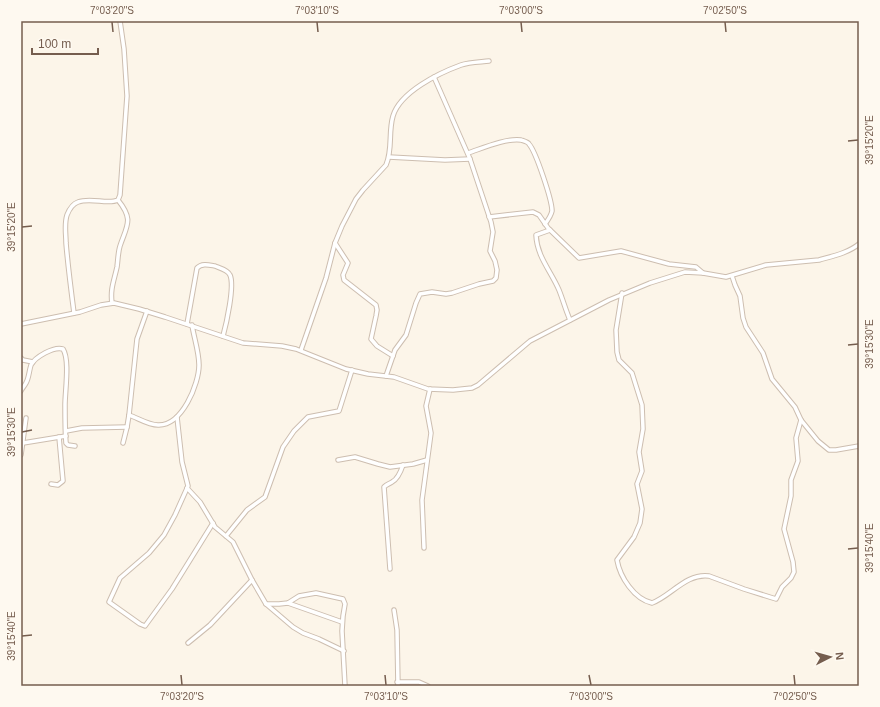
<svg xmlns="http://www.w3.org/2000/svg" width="880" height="707" font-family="Helvetica,sans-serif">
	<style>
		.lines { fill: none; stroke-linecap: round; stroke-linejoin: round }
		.street-casing { stroke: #cdbeb0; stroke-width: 5.5 }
		.street { stroke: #fff; stroke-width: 3.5 }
		.ticks { fill: none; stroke: #755d4e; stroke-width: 1.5 }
		.neatline { fill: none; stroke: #755d4e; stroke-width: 1.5 }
		.ticks-label { font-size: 10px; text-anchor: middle; fill: #755d4e }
	</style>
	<rect width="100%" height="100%" fill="#fcf5e9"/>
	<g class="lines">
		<g class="street-casing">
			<g id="street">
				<path d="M 468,153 C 483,148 506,138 521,140 C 524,141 528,142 529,144 C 536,152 552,200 552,211 C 551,216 548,220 545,224"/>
				<path d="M 389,157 L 445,160 L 470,159"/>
				<path d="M 489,217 L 533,212 L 539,215 L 548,228 L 579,258 L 621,251 L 669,264 L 696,267 L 703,273"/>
				<path d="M 550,230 L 536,235 C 537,257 551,271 559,290 C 563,300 566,311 570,320"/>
				<path d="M 335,243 L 348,263 L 343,275 L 344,280 L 376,305 L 377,310 L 376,316 L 371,339 L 377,346 L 393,356"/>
				<path d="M 732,276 L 735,285 L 740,296 L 743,318 L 746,327 L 763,353 L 772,379 L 795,407 L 801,420 L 818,441 L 829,450 L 836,450 L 859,446"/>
				<path d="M 622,293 L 616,330 L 617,352 L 619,360 L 632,373 L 642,405 L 643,429 L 639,452 L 642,471 L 637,484 L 642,509 L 640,523 L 634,537 L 617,560 C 620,577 634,599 652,603 C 671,596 686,573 709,576 L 744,589 L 776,599 L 782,587 L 791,578 L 794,572 L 793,562 L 784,529 L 791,496 L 791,480 L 798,461 L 796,438 L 801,420"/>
				<path d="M 112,303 C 110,289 114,281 117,267 C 118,260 118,252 120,246 C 127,225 134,220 118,200"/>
				<path d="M 74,313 C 71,290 68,267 66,243 C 66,234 64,224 67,215 C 69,210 72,204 78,202 C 91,197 108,205 118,200 L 120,195 L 127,96 L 124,49 L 120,21"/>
				<path d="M 21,324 L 80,312 L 101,305 L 114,303 L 139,309 L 165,317 L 243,343 L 282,346 L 296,349 L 346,369 L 368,374 L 394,377 L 428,389 L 453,390 L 472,388 L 478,385 L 530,341 L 609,300 L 650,283 L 685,272 L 703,273 L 726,277 L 766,265 L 819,260 C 833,256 848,253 859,244"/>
				<path d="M 187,324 L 197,268 C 202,263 209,265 215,266 C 220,268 228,270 230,275 C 235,286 226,325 223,336"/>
				<path d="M 301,350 L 326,278 L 335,243 L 342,226 L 356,199 L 363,190 L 386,165 C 393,149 388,133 393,116 C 400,92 439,73 461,65 C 469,62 480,62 489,61"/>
				<path d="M 21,358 L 23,360 L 33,362"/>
				<path d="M 386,376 L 395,350 L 406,335 L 416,303 L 420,294 L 432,292 L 446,294 L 452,293 L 479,284 L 493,281 L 496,278 L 497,270 L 495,261 L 490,251 L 493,232 L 491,222 L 470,159 L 434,77"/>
				<path d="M 21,391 C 22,388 24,387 26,383 C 29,378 29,371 31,365 C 35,357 54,346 63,349 C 70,360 65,391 65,405 C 65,418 65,431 66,443 L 68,445 L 75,446"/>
				<path d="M 129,415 C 138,418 148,425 158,425 C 182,426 199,384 199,365 C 199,352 194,338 192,325"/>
				<path d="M 177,417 L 182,462 L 188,486 L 175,515 L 164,535 L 149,553 L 120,578 L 109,602 L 140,624 L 145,626 L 172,589 L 213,523"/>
				<path d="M 66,431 L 82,428 L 127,427"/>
				<path d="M 23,443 L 66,436"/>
				<path d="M 123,443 L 127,427 L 129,415 L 137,339 L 147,311"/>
				<path d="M 21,455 L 26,418"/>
				<path d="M 338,460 L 355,457 L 378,464 L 390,467 L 413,464 L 427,460"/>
				<path d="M 51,484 L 58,485 L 63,481 L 59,437"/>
				<path d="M 187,488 L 200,502 L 215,527 L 233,542 L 252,580 L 266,604 L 293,627 L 303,633 L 319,639 L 344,651"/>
				<path d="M 226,536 L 247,510 L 265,497 L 283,447 L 294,431 L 308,417 L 339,411 L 352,370"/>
				<path d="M 424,548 L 422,500 L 431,433 L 426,406 L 430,389"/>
				<path d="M 390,569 L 384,487 C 387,484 389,484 392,482 C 398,479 401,471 403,465"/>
				<path d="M 288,603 L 342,622"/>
				<path d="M 266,604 L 279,604 L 288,603 L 299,596 L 316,593 L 343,599 L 345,604 L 343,616 L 342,631 L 345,686"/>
				<path d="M 394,610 L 397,630 L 398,686"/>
				<path d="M 188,643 L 210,625 L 252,580"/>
				<path d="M 397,682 L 419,682 L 428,686"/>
			</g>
		</g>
		<use href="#street" class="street"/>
	</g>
	<path class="ticks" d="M 112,22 L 113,32M 317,22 L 318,32M 521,22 L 522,32M 725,22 L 726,32M 848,141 L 858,140M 22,227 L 32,226M 848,345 L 858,344M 22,432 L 32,430M 848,549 L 858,548M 22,636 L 32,635M 181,675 L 182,685M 385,675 L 386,685M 589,675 L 591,685M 794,675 L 795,685"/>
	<rect width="880" height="707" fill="none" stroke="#fef9f0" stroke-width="44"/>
	<g transform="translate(830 657) rotate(84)" stroke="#fef9f0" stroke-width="3" paint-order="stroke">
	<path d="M0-3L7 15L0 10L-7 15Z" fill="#755d4e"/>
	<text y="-6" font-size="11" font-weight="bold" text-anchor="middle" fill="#755d4e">N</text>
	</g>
	<path d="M32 48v6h66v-6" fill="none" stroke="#755d4e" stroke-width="2"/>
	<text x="38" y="48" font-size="12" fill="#755d4e" stroke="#fef9f0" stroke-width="3" paint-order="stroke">100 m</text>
	<rect x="22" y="22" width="836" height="663" class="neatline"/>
	<g class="ticks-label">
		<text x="112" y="14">7°03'20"S</text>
		<text x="317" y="14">7°03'10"S</text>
		<text x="521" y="14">7°03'00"S</text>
		<text x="725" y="14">7°02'50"S</text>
		<text transform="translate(869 140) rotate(-90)" y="4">39°15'20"E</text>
		<text transform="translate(11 227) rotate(-90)" y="4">39°15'20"E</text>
		<text transform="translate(869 344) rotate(-90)" y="4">39°15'30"E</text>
		<text transform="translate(11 432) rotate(-90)" y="4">39°15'30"E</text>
		<text transform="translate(869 548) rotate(-90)" y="4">39°15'40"E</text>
		<text transform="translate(11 636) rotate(-90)" y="4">39°15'40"E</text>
		<text x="182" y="700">7°03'20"S</text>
		<text x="386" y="700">7°03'10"S</text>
		<text x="591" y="700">7°03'00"S</text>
		<text x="795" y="700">7°02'50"S</text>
	</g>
</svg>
